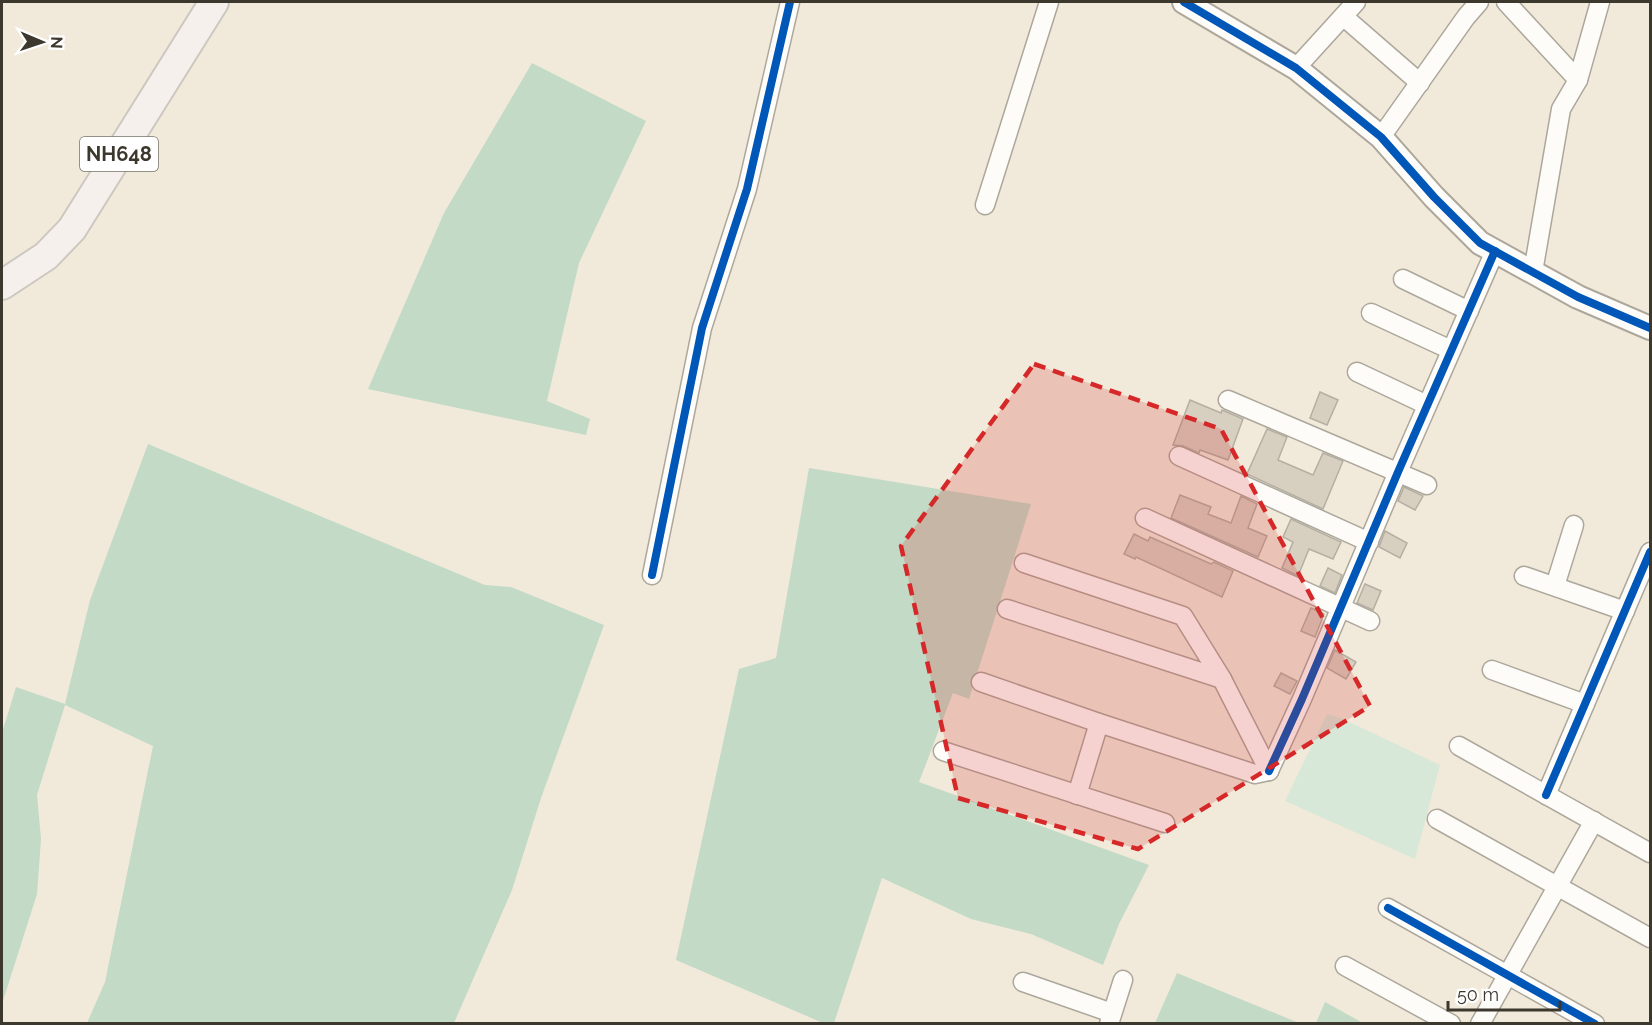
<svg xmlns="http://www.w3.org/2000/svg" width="1652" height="1025" font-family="Raleway,sans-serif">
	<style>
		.green { fill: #d8e8d8 }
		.forest { fill: #c2dac6 }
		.building { fill: #d7d0c0; stroke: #b4afa2; stroke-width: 1.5 }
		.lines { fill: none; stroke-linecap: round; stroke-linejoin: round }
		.minor-casing { stroke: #ada79b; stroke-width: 21 }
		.tertiary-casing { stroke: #ada79b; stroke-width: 26 }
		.trunk-casing { stroke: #ccc8c0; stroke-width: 32 }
		.minor { stroke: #fdfcf9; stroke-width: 18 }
		.tertiary { stroke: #fdfcf9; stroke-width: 22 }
		.trunk { stroke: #f6f0ed; stroke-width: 28 }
		.cycleway-casing { stroke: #fff; stroke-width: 11 }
		.cycleway { stroke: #0057b8; stroke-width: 8 }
		.marked { fill: #d62828; fill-opacity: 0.2; stroke: #d62828; stroke-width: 4.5; stroke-dasharray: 12 8; stroke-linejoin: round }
		.labels { text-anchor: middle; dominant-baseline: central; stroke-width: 6; stroke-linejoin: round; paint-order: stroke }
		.shield { fill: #fff; stroke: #77746c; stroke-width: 1.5 }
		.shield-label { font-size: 20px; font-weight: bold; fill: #3d382d }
	</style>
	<rect width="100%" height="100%" fill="#f1eada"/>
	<path class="green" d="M 1327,714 L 1341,718 L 1440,765 L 1415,859 L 1285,801 Z"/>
	<g class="forest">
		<path d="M 532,63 L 646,121 L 579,263 L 547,401 L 590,419 L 586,435 L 368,389 L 444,213 Z"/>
		<path d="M 148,444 L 485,585 L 511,587 L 604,625 L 541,798 L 512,890 L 454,1023 L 87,1023 L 105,982 L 153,746 L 65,705 L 37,795 L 41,839 L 37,894 L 2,1004 L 2,733 L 16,687 L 65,704 L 90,600 Z"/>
		<path d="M 809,468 L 1031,504 L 969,699 L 953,693 L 919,782 L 1149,865 L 1119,924 L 1103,965 L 1031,934 L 971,919 L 882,878 L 834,1023 L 823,1023 L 676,960 L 739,669 L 776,658 Z"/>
		<path d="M 1177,973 L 1299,1023 L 1155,1023 Z"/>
		<path d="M 1325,1002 L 1363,1023 L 1316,1023 Z"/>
	</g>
	<g class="building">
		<path d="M 1320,392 L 1338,400 L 1327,425 L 1310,418 Z"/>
		<path d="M 1190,400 L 1221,413 L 1222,410 L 1243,419 L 1228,460 L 1200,450 L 1199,453 L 1183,446 L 1173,445 Z"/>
		<path d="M 1267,429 L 1287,437 L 1278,460 L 1313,475 L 1323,453 L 1343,461 L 1323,509 L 1247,474 Z"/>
		<path d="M 1404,487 L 1423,496 L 1415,510 L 1398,501 Z"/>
		<path d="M 1180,495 L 1211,507 L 1208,514 L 1231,523 L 1241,496 L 1257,504 L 1248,528 L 1267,536 L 1258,557 L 1171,518 Z"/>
		<path d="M 1291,519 L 1341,542 L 1333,559 L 1309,549 L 1298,576 L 1282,568 L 1293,542 L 1283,537 Z"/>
		<path d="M 1385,531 L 1407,543 L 1400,558 L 1379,547 Z"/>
		<path d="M 1134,534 L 1148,541 L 1150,537 L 1211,564 L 1214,562 L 1233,571 L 1222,597 L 1136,557 L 1135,559 L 1124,554 Z"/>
		<path d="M 1328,568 L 1342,575 L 1335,593 L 1320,586 Z"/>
		<path d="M 1365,584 L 1381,591 L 1373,610 L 1357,603 Z"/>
		<path d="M 1311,608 L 1324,614 L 1315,637 L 1301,631 Z"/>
		<path d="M 1335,650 L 1356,662 L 1346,679 L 1327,668 Z"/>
		<path d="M 1281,673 L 1297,681 L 1290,694 L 1274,686 Z"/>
	</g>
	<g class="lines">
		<g class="minor-casing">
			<g id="minor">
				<path d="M 1506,2 L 1578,80"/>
				<path d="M 1344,17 L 1420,83"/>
				<path d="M 1296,68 L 1356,2"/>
				<path d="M 1381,137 L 1466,17 L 1479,2"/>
				<path d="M 985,205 L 1049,2"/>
				<path d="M 1533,272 L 1561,109 L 1578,80 L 1600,2"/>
				<path d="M 1403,279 L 1469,311"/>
				<path d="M 1371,313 L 1451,350"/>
				<path d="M 1357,372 L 1427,405"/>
				<path d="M 1228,400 L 1427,485"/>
				<path d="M 1179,456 L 1369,542"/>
				<path d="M 1145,518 L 1370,621"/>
				<path d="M 1024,563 L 1183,616 L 1222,679 L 1269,771"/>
				<path d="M 652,575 L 702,328 L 747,189 L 790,2"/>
				<path d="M 1524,576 L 1625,611"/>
				<path d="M 1555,586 L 1574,525"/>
				<path d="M 1007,609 L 1222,679"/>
				<path d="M 1492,670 L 1585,704"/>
				<path d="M 981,682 L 1099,723 L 1255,774 L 1269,771"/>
				<path d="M 1459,746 L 1650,853"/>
				<path d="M 943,751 L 1165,823"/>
				<path d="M 1269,771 L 1302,699 L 1398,472 L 1495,251"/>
				<path d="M 1077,795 L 1099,723"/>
				<path d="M 1546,795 L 1650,552"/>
				<path d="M 1437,819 L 1650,938"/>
				<path d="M 1388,908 L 1595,1024"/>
				<path d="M 1345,966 L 1451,1024"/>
				<path d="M 1023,982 L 1112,1013"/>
				<path d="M 1109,1024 L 1123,980"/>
				<path d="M 1480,1024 L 1594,821"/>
			</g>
		</g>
		<g class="tertiary-casing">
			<path id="tertiary" d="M 1184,2 L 1296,68 L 1381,137 L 1434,197 L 1480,243 L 1578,297 L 1650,328"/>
		</g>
		<g class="trunk-casing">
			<path id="trunk" d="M 2,285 L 46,256 L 72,229 L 214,2"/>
		</g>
		<use href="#minor" class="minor"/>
		<use href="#tertiary" class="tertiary"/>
		<use href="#trunk" class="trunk"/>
		<g class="cycleway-casing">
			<g id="cycleway">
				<path d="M 1184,2 L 1296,68 L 1381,137 L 1434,197 L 1480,243 L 1578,297 L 1650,328"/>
				<path d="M 652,575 L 702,328 L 747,189 L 790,2"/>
				<path d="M 1269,771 L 1302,699 L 1398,472 L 1495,251"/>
				<path d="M 1546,795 L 1650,552"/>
				<path d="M 1388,908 L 1595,1024"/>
			</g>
		</g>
		<use href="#cycleway" class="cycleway"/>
	</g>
	<path class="marked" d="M 1034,364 L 1221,429 L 1370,706 L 1138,849 L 958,798 L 901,546 Z"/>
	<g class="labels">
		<rect class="shield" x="80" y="137" width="78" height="34" rx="4.5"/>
		<g class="shield-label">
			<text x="119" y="154">NH648</text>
		</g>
	</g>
	<rect width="1652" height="1025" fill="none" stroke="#3d382d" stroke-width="6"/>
	<g transform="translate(42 42) rotate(92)" stroke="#ffffff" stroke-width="4.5" paint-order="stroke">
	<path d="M0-4.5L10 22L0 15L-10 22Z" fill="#3d382d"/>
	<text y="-9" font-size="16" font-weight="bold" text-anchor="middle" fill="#3d382d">N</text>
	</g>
	<path d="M1448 1001v9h112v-9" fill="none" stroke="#3d382d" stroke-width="3"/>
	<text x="1457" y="1001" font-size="18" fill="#3d382d" stroke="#ffffff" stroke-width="4.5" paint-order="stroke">50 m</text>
</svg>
